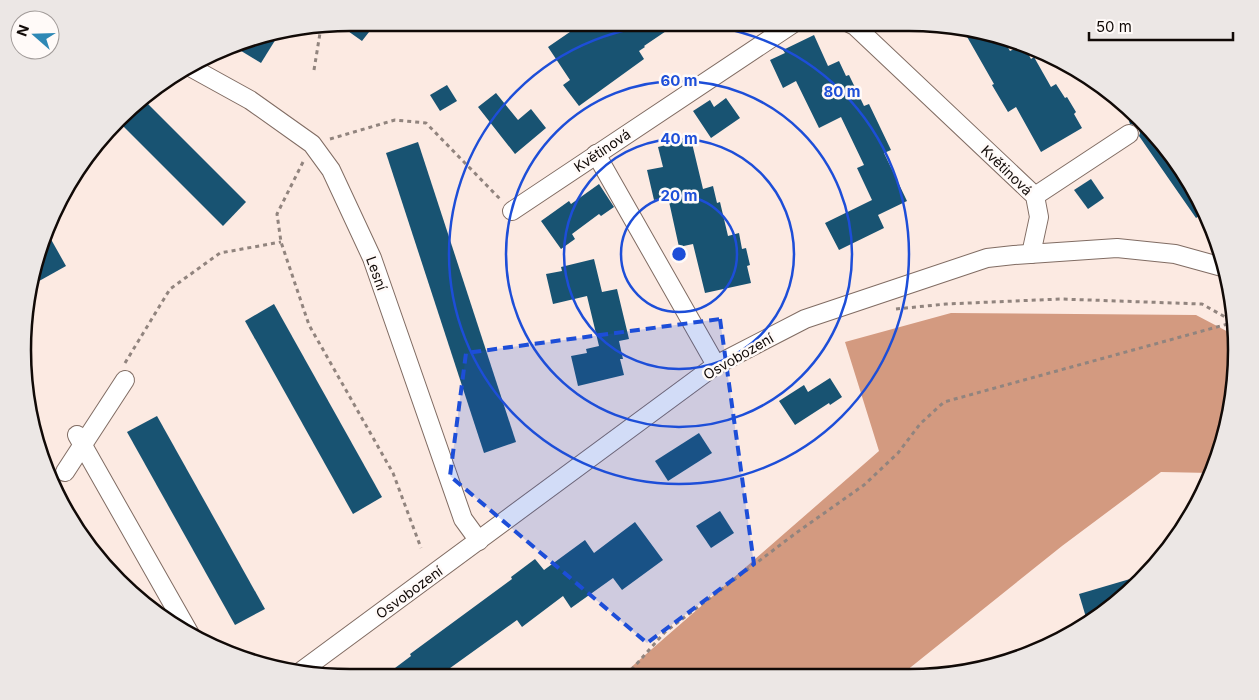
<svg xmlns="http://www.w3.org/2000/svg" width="1259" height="700" font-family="Inter,sans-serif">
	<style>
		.forest { fill: #d39a80 }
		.building { fill: #185372 }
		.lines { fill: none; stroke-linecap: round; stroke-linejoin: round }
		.street-casing { stroke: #806c63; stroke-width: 20 }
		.path { stroke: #91847e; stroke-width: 3; stroke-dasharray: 4 4; stroke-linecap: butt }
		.street { stroke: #fff; stroke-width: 18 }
		.marked { fill: #1d4ed8; fill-opacity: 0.2; stroke: #1d4ed8; stroke-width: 4; stroke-dasharray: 10 6; stroke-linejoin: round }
		.ring { fill: none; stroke: #1d4ed8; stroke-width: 2.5 }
		.labels { text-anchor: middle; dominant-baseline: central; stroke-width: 5; stroke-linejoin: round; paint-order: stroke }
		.street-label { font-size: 14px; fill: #110a07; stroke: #fffaf8 }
		.rim { fill: none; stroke: #110a07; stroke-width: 2.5 }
		.centre { fill: #1d4ed8; stroke: #fffaf8; stroke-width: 2.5 }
		.ring-label { font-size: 15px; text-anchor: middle; font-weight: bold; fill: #1d4ed8; stroke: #fffaf8; stroke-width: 5; stroke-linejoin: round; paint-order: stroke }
	</style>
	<rect width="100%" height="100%" fill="#fceae2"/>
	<path class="forest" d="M 951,313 L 1196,315 L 1236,336 L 1234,393 L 1219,456 L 1211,473 L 1161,472 L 1062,546 L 901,675 L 621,676 L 879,451 L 845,342 Z"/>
	<g class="building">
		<path d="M 350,22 L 359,23 L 376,23 L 362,41 L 338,24 Z"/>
		<path d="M 583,23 L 678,23 L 644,46 L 645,47 L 639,51 L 644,59 L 579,106 L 563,85 L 570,80 L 548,47 Z"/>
		<path d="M 962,28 L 994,34 L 1002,37 L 1010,51 L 1022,45 L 1024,46 L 1031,59 L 1034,57 L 1051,87 L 1056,84 L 1065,98 L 1067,97 L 1076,112 L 1074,114 L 1082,128 L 1041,152 L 1016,107 L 1008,112 L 992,85 L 994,84 Z"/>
		<path d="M 279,34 L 261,63 L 233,46 L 245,40 Z"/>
		<path d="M 814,35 L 828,66 L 839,61 L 846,76 L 849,75 L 864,106 L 869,104 L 891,150 L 884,153 L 907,201 L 878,215 L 884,228 L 839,250 L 825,223 L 872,200 L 857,168 L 864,165 L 841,117 L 819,128 L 796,81 L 783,88 L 770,60 L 785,53 L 783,50 Z"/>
		<path d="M 447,85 L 457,101 L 440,111 L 430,95 Z"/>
		<path d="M 496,93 L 518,120 L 531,109 L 546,128 L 515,154 L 478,107 Z"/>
		<path d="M 726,98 L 740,118 L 711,138 L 693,111 L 710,100 L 714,107 Z"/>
		<path d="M 143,99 L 246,202 L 223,226 L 120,123 Z"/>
		<path d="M 1136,115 L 1169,151 L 1203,205 L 1205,212 L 1196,218 L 1139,136 L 1140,133 L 1138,128 L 1134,125 L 1130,124 L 1129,121 Z"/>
		<path d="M 691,139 L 703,189 L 713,186 L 717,203 L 720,202 L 728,236 L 739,233 L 742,249 L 746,248 L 750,265 L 747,266 L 751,283 L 705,293 L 693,244 L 679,247 L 668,197 L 654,200 L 647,170 L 663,167 L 658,147 Z"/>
		<path d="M 418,142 L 516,442 L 484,453 L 386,153 Z"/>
		<path d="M 1091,179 L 1104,198 L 1088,209 L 1074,190 Z"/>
		<path d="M 599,184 L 614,207 L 601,216 L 599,214 L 572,234 L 575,239 L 561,249 L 541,221 L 569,201 L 571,204 Z"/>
		<path d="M 48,234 L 66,266 L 32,285 L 34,265 Z"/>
		<path d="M 594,259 L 602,292 L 617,289 L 629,339 L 619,341 L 623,359 L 620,359 L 624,375 L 578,386 L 571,356 L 587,353 L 586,349 L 599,346 L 587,296 L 553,304 L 546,274 L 562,271 L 561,267 Z"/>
		<path d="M 274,304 L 382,497 L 353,514 L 245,321 Z"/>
		<path d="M 830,378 L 842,397 L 830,405 L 829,403 L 795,425 L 779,401 L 804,385 L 808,392 Z"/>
		<path d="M 157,416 L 265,609 L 235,625 L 127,432 Z"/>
		<path d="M 699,433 L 712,453 L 668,481 L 655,461 Z"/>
		<path d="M 720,511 L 734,533 L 711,548 L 696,526 Z"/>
		<path d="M 635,522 L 663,560 L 622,590 L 613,578 L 571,608 L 563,596 L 522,627 L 517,620 L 439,676 L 383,677 L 411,656 L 410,654 L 512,579 L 511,577 L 535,559 L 544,570 L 585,540 L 594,553 Z"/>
		<path d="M 1147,574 L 1141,581 L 1088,624 L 1079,594 Z"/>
	</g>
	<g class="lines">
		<g class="street-casing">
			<g id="street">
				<path d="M 849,23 L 855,26 L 1035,196 L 1039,217 L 1031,254"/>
				<path d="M 192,68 L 250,100 L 312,144 L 331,170 L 372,258 L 463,519 L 479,541"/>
				<path d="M 596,154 L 716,365"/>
				<path d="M 1035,196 L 1129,134"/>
				<path d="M 512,211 L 794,23"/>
				<path d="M 77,435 L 191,636"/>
				<path d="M 65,472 L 125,380"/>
				<path d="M 300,672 L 716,365 L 805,319 L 987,258 L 1014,255 L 1117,248 L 1175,254 L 1226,268"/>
			</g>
		</g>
		<g class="path">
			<path d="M 314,70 L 321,27"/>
			<path d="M 330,139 L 395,120 L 426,123 L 501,200"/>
			<path d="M 303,162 L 277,214 L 281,242 L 309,325 L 393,473 L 421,548"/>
			<path d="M 896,309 L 946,304 L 1061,299 L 1202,304 L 1234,322"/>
			<path d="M 125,363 L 170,289 L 220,253 L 281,242"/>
			<path d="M 626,676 L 665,632 L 796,533 L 864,485 L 898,453 L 920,424 L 944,402 L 1235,322"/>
		</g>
		<use href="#street" class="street"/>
	</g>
	<path class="marked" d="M 720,319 L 754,564 L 647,643 L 450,476 L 466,353 Z"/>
	<g class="ring">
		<circle cx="679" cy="254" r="58"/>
		<circle cx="679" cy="254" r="115"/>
		<circle cx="679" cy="254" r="173"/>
		<circle cx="679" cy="254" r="230"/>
	</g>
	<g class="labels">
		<g class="street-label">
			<text transform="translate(602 150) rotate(-34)">Květinová</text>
			<text transform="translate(1007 170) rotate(44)">Květinová</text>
			<text transform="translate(377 273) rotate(70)">Lesní</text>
			<text transform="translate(738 356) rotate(-30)">Osvobození</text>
			<text transform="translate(409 592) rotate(-36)">Osvobození</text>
		</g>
	</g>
	<path d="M0 0H1259V700H0ZM350 31H909A319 319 0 0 1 1228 350V350A319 319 0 0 1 909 669H350A319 319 0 0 1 31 350V350A319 319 0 0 1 350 31Z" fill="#ece7e5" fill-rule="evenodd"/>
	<path class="rim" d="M350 31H909A319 319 0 0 1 1228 350V350A319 319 0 0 1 909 669H350A319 319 0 0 1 31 350V350A319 319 0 0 1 350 31Z"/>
	<circle cx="679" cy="254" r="8" class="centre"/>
	<g class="ring-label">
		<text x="679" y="86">60 m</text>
		<text x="842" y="97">80 m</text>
		<text x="679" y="144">40 m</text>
		<text x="679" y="201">20 m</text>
	</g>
	<g transform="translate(35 35) rotate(290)"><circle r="24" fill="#fffaf8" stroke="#a09a98"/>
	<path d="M0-4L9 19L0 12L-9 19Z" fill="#2e88b5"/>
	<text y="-8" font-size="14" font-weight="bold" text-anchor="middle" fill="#110a07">N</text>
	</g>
	<path d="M1089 32v8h144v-8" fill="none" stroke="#110a07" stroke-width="2.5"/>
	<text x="1096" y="32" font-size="15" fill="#110a07" stroke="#fffaf8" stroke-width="4" paint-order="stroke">50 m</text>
</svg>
